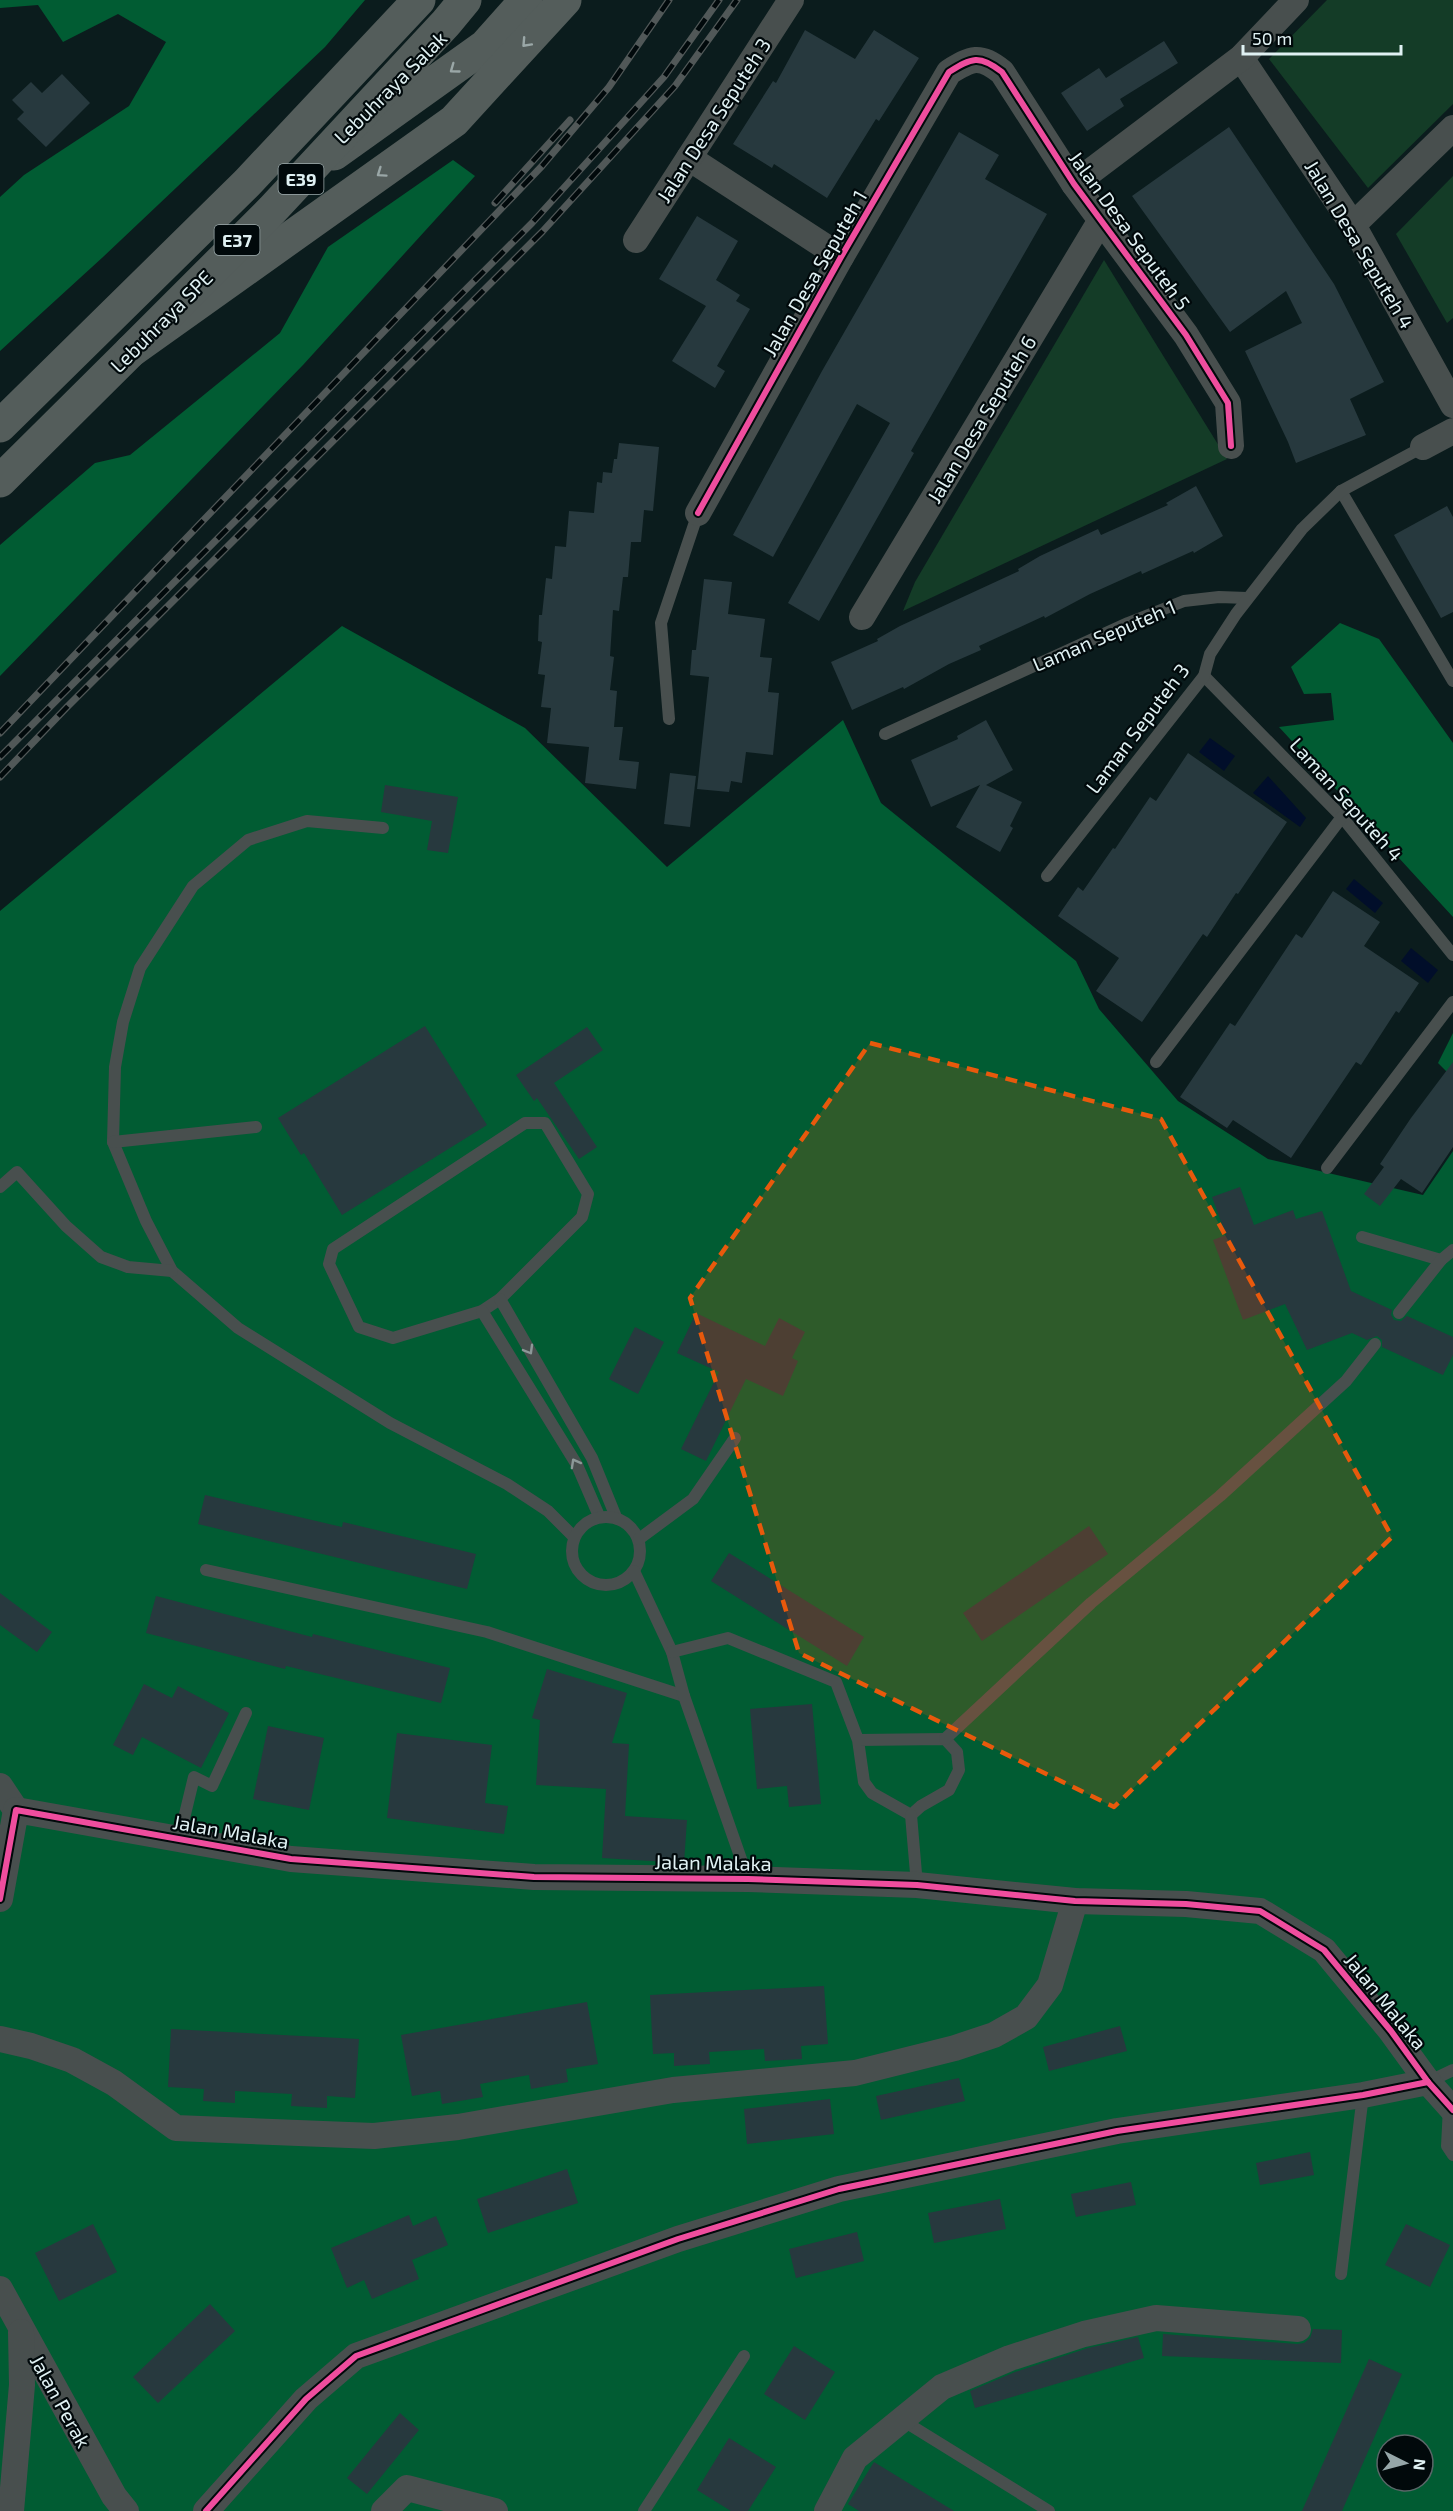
<svg xmlns="http://www.w3.org/2000/svg" width="1453" height="2511" font-family="'Exo 2',sans-serif">
	<style>
		.green { fill: #143c27 }
		.forest { fill: #015c33; fill-rule: evenodd }
		.water { fill: #010e2a }
		.building { fill: #27393e }
		.lines { fill: none; stroke-linecap: round; stroke-linejoin: round }
		.lane { stroke: #484f4e; stroke-width: 12 }
		.street { stroke: #484f4e; stroke-width: 26 }
		.highway { stroke: #545d5b; stroke-width: 33 }
		.rail-casing { stroke: #515858; stroke-width: 7 }
		.rail { stroke: #01090b; stroke-width: 4.5; stroke-dasharray: 14; stroke-linecap: butt }
		.highway-bridge { stroke: #545d5b; stroke-width: 33 }
		.cycleway-casing { stroke: #01090b; stroke-width: 10 }
		.cycleway { stroke: #ef4d9e; stroke-width: 6 }
		.oneway { stroke: #9aa7a7 }
		.oneway2 { stroke: #8c9898 }
		.marked { fill: #e8590c; fill-opacity: 0.2; stroke: #e8590c; stroke-width: 4.5; stroke-dasharray: 12 8; stroke-linejoin: round }
		.labels { text-anchor: middle; dominant-baseline: central; stroke-width: 4.5; stroke-linejoin: round; paint-order: stroke }
		.shield { fill: #01090b; stroke: #9dabad; stroke-width: 1.5 }
		.shield-label { font-size: 18px; font-weight: bold; fill: #e0f1f3 }
		.street-label { font-size: 20px; fill: #e0f1f3; stroke: #01090b }
	</style>
	<rect width="100%" height="100%" fill="#0b1c1d"/>
	<g class="green">
		<path d="M 1327,0 L 1453,0 L 1453,104 L 1368,188 L 1269,59 Z"/>
		<path d="M 1453,176 L 1453,318 L 1447,323 L 1396,234 Z"/>
		<path d="M 1104,260 L 1227,459 L 903,611 L 915,582 Z"/>
	</g>
	<g class="forest">
		<path d="M 0,0 L 365,0 L 325,47 L 103,257 L 0,351 L 0,197 L 24,175 L 129,106 L 166,42 L 118,14 L 63,42 L 38,5 L 0,8 Z"/>
		<path d="M 453,160 L 475,176 L 303,365 L 0,676 L 0,545 L 95,463 L 130,455 L 280,333 L 328,247 Z"/>
		<path d="M 1340,623 L 1379,639 L 1453,743 L 1453,917 L 1279,727 L 1334,720 L 1331,693 L 1304,694 L 1291,667 Z"/>
		<path d="M 342,626 L 525,728 L 667,867 L 843,720 L 881,803 L 1076,961 L 1099,1009 L 1178,1101 L 1268,1159 L 1423,1195 L 1453,1151 L 1453,2511 L 0,2511 L 0,911 ZM 1387,2445 L 1423,2445 L 1423,2481 L 1387,2481 Z"/>
		<path d="M 1453,1033 L 1453,1078 L 1438,1063 Z"/>
	</g>
	<g class="water">
		<path d="M 1210,738 L 1235,756 L 1224,771 L 1199,752 Z"/>
		<path d="M 1268,776 L 1306,818 L 1300,827 L 1253,793 Z"/>
		<path d="M 1354,879 L 1383,903 L 1375,913 L 1346,889 Z"/>
		<path d="M 1411,948 L 1438,970 L 1428,983 L 1401,961 Z"/>
	</g>
	<g class="building">
		<path d="M 805,30 L 855,59 L 874,30 L 919,58 L 879,121 L 876,119 L 827,198 L 774,164 L 772,168 L 733,144 L 773,81 L 776,83 Z"/>
		<path d="M 1164,41 L 1178,63 L 1120,99 L 1124,106 L 1087,131 L 1061,93 L 1099,68 L 1106,78 Z"/>
		<path d="M 62,74 L 90,103 L 46,147 L 17,119 L 24,112 L 12,100 L 31,82 L 42,93 Z"/>
		<path d="M 1229,127 L 1334,284 L 1384,382 L 1350,399 L 1366,435 L 1296,463 L 1288,442 L 1245,351 L 1302,323 L 1286,291 L 1230,332 L 1132,196 Z"/>
		<path d="M 959,132 L 999,155 L 985,179 L 1047,214 L 911,451 L 914,453 L 819,621 L 788,603 L 890,423 L 857,404 L 773,557 L 733,535 L 822,371 Z"/>
		<path d="M 697,216 L 738,241 L 716,280 L 740,295 L 736,301 L 750,309 L 717,366 L 725,371 L 715,388 L 672,361 L 706,306 L 659,279 Z"/>
		<path d="M 619,443 L 659,447 L 653,511 L 644,510 L 641,542 L 631,542 L 628,577 L 623,577 L 619,611 L 613,610 L 610,656 L 614,657 L 610,690 L 617,691 L 614,727 L 623,727 L 619,760 L 639,762 L 636,789 L 585,783 L 589,747 L 547,743 L 551,708 L 541,707 L 545,675 L 538,674 L 542,642 L 538,641 L 539,615 L 542,615 L 546,578 L 552,579 L 555,546 L 566,547 L 569,511 L 594,513 L 597,482 L 602,483 L 603,472 L 612,473 L 614,459 L 617,459 Z"/>
		<path d="M 1196,486 L 1223,536 L 1194,553 L 1193,551 L 1142,574 L 1141,571 L 1090,594 L 1045,618 L 1044,616 L 979,646 L 981,650 L 949,664 L 904,689 L 903,687 L 852,710 L 831,662 L 878,641 L 877,639 L 900,626 L 1019,571 L 1018,569 L 1040,556 L 1098,529 L 1101,535 L 1168,505 L 1166,503 Z"/>
		<path d="M 1447,506 L 1453,517 L 1453,612 L 1441,618 L 1394,535 Z"/>
		<path d="M 704,579 L 732,582 L 728,614 L 765,619 L 760,657 L 772,658 L 768,692 L 779,693 L 773,755 L 746,752 L 742,783 L 731,781 L 729,792 L 697,789 L 709,677 L 690,675 L 692,650 L 696,650 Z"/>
		<path d="M 986,720 L 1013,770 L 986,785 L 1022,802 L 1010,826 L 1013,828 L 1000,852 L 956,827 L 980,785 L 931,807 L 911,760 L 958,739 L 957,736 Z"/>
		<path d="M 1188,753 L 1287,822 L 1238,894 L 1236,893 L 1207,937 L 1203,934 L 1142,1022 L 1096,991 L 1119,958 L 1058,916 L 1078,887 L 1083,891 L 1113,848 L 1115,849 L 1150,797 L 1156,801 Z"/>
		<path d="M 670,773 L 696,776 L 690,827 L 664,824 Z"/>
		<path d="M 385,785 L 458,797 L 448,853 L 427,850 L 432,821 L 381,812 Z"/>
		<path d="M 1333,891 L 1380,922 L 1364,946 L 1419,983 L 1399,1013 L 1396,1011 L 1361,1065 L 1356,1062 L 1291,1158 L 1233,1120 L 1227,1128 L 1180,1097 L 1230,1023 L 1235,1026 L 1296,934 L 1302,938 Z"/>
		<path d="M 425,1026 L 487,1125 L 342,1215 L 304,1153 L 301,1155 L 278,1118 Z"/>
		<path d="M 587,1027 L 603,1050 L 554,1083 L 597,1147 L 579,1159 L 537,1098 L 534,1101 L 516,1075 Z"/>
		<path d="M 1453,1062 L 1453,1147 L 1422,1193 L 1401,1179 L 1380,1206 L 1364,1194 L 1384,1167 L 1380,1164 L 1411,1118 Z"/>
		<path d="M 1240,1187 L 1254,1225 L 1293,1210 L 1296,1219 L 1322,1211 L 1351,1291 L 1392,1310 L 1391,1315 L 1394,1320 L 1401,1321 L 1407,1316 L 1453,1337 L 1453,1355 L 1443,1375 L 1382,1347 L 1382,1340 L 1377,1336 L 1367,1340 L 1352,1333 L 1307,1350 L 1285,1304 L 1243,1320 L 1213,1240 L 1226,1235 L 1212,1197 Z"/>
		<path d="M 696,1313 L 765,1346 L 779,1318 L 805,1332 L 792,1358 L 798,1361 L 783,1396 L 746,1379 L 706,1461 L 681,1449 L 719,1372 L 677,1353 Z"/>
		<path d="M 635,1327 L 664,1342 L 638,1394 L 609,1379 Z"/>
		<path d="M 205,1495 L 342,1527 L 343,1522 L 476,1554 L 467,1589 L 198,1524 Z"/>
		<path d="M 1089,1526 L 1108,1554 L 982,1641 L 963,1613 Z"/>
		<path d="M 729,1553 L 864,1637 L 847,1666 L 711,1581 Z"/>
		<path d="M 0,1593 L 52,1632 L 37,1652 L 0,1625 Z"/>
		<path d="M 156,1596 L 312,1637 L 313,1634 L 450,1668 L 441,1703 L 286,1666 L 285,1669 L 146,1633 Z"/>
		<path d="M 547,1669 L 627,1693 L 612,1743 L 629,1744 L 625,1816 L 687,1820 L 684,1863 L 602,1858 L 606,1789 L 536,1785 L 540,1720 L 532,1718 Z"/>
		<path d="M 144,1684 L 172,1698 L 178,1686 L 229,1713 L 201,1768 L 142,1737 L 133,1755 L 113,1745 Z"/>
		<path d="M 812,1704 L 821,1804 L 789,1807 L 787,1786 L 757,1789 L 750,1709 Z"/>
		<path d="M 268,1726 L 324,1738 L 309,1810 L 253,1799 Z"/>
		<path d="M 397,1733 L 492,1745 L 485,1803 L 508,1806 L 504,1834 L 387,1818 Z"/>
		<path d="M 824,1986 L 828,2044 L 801,2046 L 802,2059 L 765,2061 L 764,2049 L 709,2052 L 710,2064 L 674,2066 L 674,2053 L 653,2054 L 650,1995 Z"/>
		<path d="M 587,2002 L 598,2064 L 566,2069 L 568,2082 L 531,2089 L 529,2075 L 480,2084 L 483,2097 L 442,2104 L 440,2091 L 412,2096 L 401,2035 Z"/>
		<path d="M 1120,2026 L 1127,2051 L 1049,2071 L 1043,2047 Z"/>
		<path d="M 171,2029 L 359,2039 L 355,2098 L 327,2096 L 327,2108 L 291,2106 L 292,2094 L 235,2091 L 235,2103 L 203,2101 L 204,2089 L 168,2087 Z"/>
		<path d="M 959,2078 L 965,2101 L 881,2120 L 876,2096 Z"/>
		<path d="M 830,2099 L 834,2134 L 747,2144 L 744,2109 Z"/>
		<path d="M 1310,2152 L 1314,2175 L 1260,2185 L 1256,2163 Z"/>
		<path d="M 567,2169 L 578,2203 L 488,2233 L 477,2199 Z"/>
		<path d="M 1131,2182 L 1136,2205 L 1076,2217 L 1071,2194 Z"/>
		<path d="M 1000,2199 L 1006,2229 L 934,2243 L 928,2213 Z"/>
		<path d="M 409,2215 L 413,2226 L 436,2216 L 448,2245 L 412,2260 L 419,2279 L 372,2299 L 364,2280 L 347,2288 L 331,2248 Z"/>
		<path d="M 93,2224 L 117,2272 L 59,2301 L 35,2253 Z"/>
		<path d="M 1406,2224 L 1450,2245 L 1430,2287 L 1385,2265 Z"/>
		<path d="M 857,2232 L 864,2261 L 796,2278 L 789,2249 Z"/>
		<path d="M 210,2304 L 235,2331 L 158,2403 L 133,2377 Z"/>
		<path d="M 1313,2329 L 1342,2330 L 1341,2363 L 1162,2356 L 1163,2334 L 1297,2344 L 1304,2343 L 1310,2338 Z"/>
		<path d="M 1138,2337 L 1144,2358 L 975,2408 L 970,2391 L 1015,2372 L 1088,2348 Z"/>
		<path d="M 794,2346 L 835,2372 L 805,2420 L 764,2394 Z"/>
		<path d="M 1369,2359 L 1402,2374 L 1342,2511 L 1302,2511 Z"/>
		<path d="M 400,2413 L 419,2430 L 367,2494 L 347,2478 Z"/>
		<path d="M 729,2438 L 776,2467 L 748,2511 L 731,2511 L 697,2490 Z"/>
		<path d="M 874,2462 L 954,2511 L 859,2511 L 848,2504 Z"/>
	</g>
	<g class="lines">
		<g class="lane">
			<path d="M 1341,491 L 1453,681"/>
			<path d="M 1204,676 L 1342,817 L 1453,955"/>
			<path d="M 669,719 L 661,623 L 698,513"/>
			<path d="M 885,734 L 1128,623 L 1184,601 L 1219,597 L 1247,598"/>
			<path d="M 383,828 L 307,821 L 248,840 L 193,886 L 140,968 L 123,1022 L 115,1067 L 113,1142 L 146,1221 L 172,1271 L 238,1328 L 390,1423 L 507,1484 L 548,1511 L 574,1537"/>
			<path d="M 1047,876 L 1204,676 L 1210,654 L 1236,614 L 1302,529 L 1341,491 L 1423,447"/>
			<path d="M 1156,1062 L 1342,817"/>
			<path d="M 525,1123 L 545,1123 L 588,1194 L 582,1217 L 500,1299 L 482,1311 L 393,1338 L 359,1327 L 329,1264 L 333,1249 Z"/>
			<path d="M 113,1142 L 256,1127"/>
			<path d="M 1327,1168 L 1453,1002"/>
			<path d="M 0,1187 L 17,1172 L 66,1226 L 101,1257 L 128,1267 L 172,1271"/>
			<path d="M 1362,1237 L 1441,1260"/>
			<path d="M 500,1299 L 592,1458 L 616,1517"/>
			<path d="M 482,1311 L 577,1465 L 599,1516"/>
			<path d="M 1399,1313 L 1441,1260 L 1453,1250"/>
			<circle cx="606" cy="1551" r="34"/>
			<path d="M 639,1539 L 693,1499 L 735,1438"/>
			<path d="M 206,1570 L 487,1632 L 684,1696"/>
			<path d="M 634,1571 L 672,1652 L 684,1696 L 748,1879"/>
			<path d="M 672,1652 L 728,1638 L 836,1682 L 858,1740 L 864,1782 L 872,1793 L 911,1815 L 921,1806 L 949,1790 L 959,1770 L 957,1752 L 945,1739 L 858,1740"/>
			<path d="M 945,1739 L 1091,1603 L 1220,1496 L 1346,1381 L 1375,1344"/>
			<path d="M 911,1815 L 917,1885"/>
			<path d="M 179,1839 L 194,1777 L 212,1786 L 246,1713"/>
			<path d="M 1428,2082 L 1453,2070"/>
			<path d="M 1449,2107 L 1447,2146 L 1453,2155"/>
			<path d="M 1341,2274 L 1363,2095"/>
			<path d="M 902,2420 L 1049,2511"/>
			<path d="M 644,2511 L 744,2356"/>
		</g>
		<g class="street">
			<path d="M 1241,58 L 1353,225 L 1453,405"/>
			<path d="M 689,158 L 841,257"/>
			<path d="M 1074,184 L 1241,58 L 1296,0"/>
			<path d="M 1353,225 L 1453,128"/>
			<path d="M 636,240 L 791,0"/>
			<path d="M 1423,447 L 1453,431"/>
			<path d="M 698,513 L 841,257 L 949,72 C 972,58 979,54 1002,72 L 1074,184 L 1186,335 L 1228,403 L 1231,446"/>
			<path d="M 862,617 L 1101,220"/>
			<path d="M 0,1786 L 16,1810"/>
			<path d="M 0,1899 L 16,1810 L 291,1859 L 534,1877 L 748,1879 L 917,1885 L 1075,1901 L 1186,1904 L 1260,1911 L 1324,1950 L 1391,2031 L 1428,2082 L 1453,2110"/>
			<path d="M 0,2039 L 31,2046 L 72,2060 L 114,2083 L 176,2128 L 374,2136 L 458,2127 L 673,2090 L 855,2073 L 955,2048 L 994,2035 L 1026,2017 L 1050,1985 L 1075,1901"/>
			<path d="M 0,2289 L 114,2496 L 126,2511"/>
			<path d="M 11,2511 L 22,2385 L 21,2332"/>
			<path d="M 206,2511 L 306,2399 L 356,2356 L 678,2239 L 839,2189 L 1117,2131 L 1363,2095 L 1428,2082"/>
			<path d="M 384,2511 L 407,2488 L 495,2511"/>
			<path d="M 827,2511 L 855,2458 L 942,2387 L 1010,2358 L 1084,2334 L 1156,2318 L 1298,2329"/>
		</g>
		<g class="highway">
			<path d="M 334,154 L 485,46 L 526,0"/>
			<path d="M 0,426 L 247,183 L 419,0"/>
			<path d="M 0,481 L 131,351 L 454,121 L 565,0"/>
		</g>
		<g class="rail-casing">
			<g id="rail">
				<path d="M 495,203 L 570,120"/>
				<path d="M 0,733 L 542,166 L 609,87 L 669,0"/>
				<path d="M 0,757 L 532,223 L 664,77 L 719,0"/>
				<path d="M 0,777 L 67,707 L 542,232 L 675,86 L 737,0"/>
			</g>
		</g>
		<use href="#rail" class="rail"/>
		<path class="highway-bridge" d="M 131,351 L 272,210 L 446,23 L 465,0"/>
		<g class="cycleway-casing">
			<g id="cycleway">
				<path d="M 698,513 L 841,257 L 949,72 C 972,58 979,54 1002,72 L 1074,184 L 1186,335 L 1228,403 L 1231,446"/>
				<path d="M 0,1899 L 16,1810 L 291,1859 L 534,1877 L 748,1879 L 917,1885 L 1075,1901 L 1186,1904 L 1260,1911 L 1324,1950 L 1391,2031 L 1428,2082 L 1453,2110"/>
				<path d="M 206,2511 L 306,2399 L 356,2356 L 678,2239 L 839,2189 L 1117,2131 L 1363,2095 L 1428,2082"/>
			</g>
		</g>
		<use href="#cycleway" class="cycleway"/>
	</g>
	<defs><path id="oneway-chevron" d="M-2-3.5L2.5 0L-2 3.5" fill="none" stroke-width="1.6" stroke-linecap="round" stroke-linejoin="round" transform="scale(1.5)"/></defs>
	<g class="oneway">
		<use href="#oneway-chevron" transform="translate(526 43) rotate(133)"/>
		<use href="#oneway-chevron" transform="translate(454 69) rotate(144)"/>
		<use href="#oneway-chevron" transform="translate(381 173) rotate(145)"/>
	</g>
	<g class="oneway2">
		<use href="#oneway-chevron" transform="translate(529 1350) rotate(60)"/>
		<use href="#oneway-chevron" transform="translate(575 1463) rotate(-119)"/>
	</g>
	<path class="marked" d="M 870,1043 L 1161,1119 L 1392,1537 L 1114,1807 L 799,1653 L 690,1298 Z"/>
	<g class="labels">
		<g class="shield">
			<rect x="278.5" y="164" width="45" height="30" rx="4.5"/>
			<rect x="214.5" y="225" width="45" height="30" rx="4.5"/>
		</g>
		<g class="shield-label">
			<text x="301" y="179">E39</text>
			<text x="237" y="240">E37</text>
		</g>
		<g class="street-label">
			<text transform="translate(390 87) rotate(-45)">Lebuhraya Salak</text>
			<text transform="translate(713 120) rotate(-57)">Jalan Desa Seputeh 3</text>
			<text transform="translate(1130 230) rotate(54)">Jalan Desa Seputeh 5</text>
			<text transform="translate(1360 244) rotate(59)">Jalan Desa Seputeh 4</text>
			<text transform="translate(814 273) rotate(-60)">Jalan Desa Seputeh 1</text>
			<text transform="translate(161 321) rotate(-45)">Lebuhraya SPE</text>
			<text transform="translate(981 419) rotate(-59)">Jalan Desa Seputeh 6</text>
			<text transform="translate(1104 635) rotate(-23)">Laman Seputeh 1</text>
			<text transform="translate(1137 728) rotate(-53)">Laman Seputeh 3</text>
			<text transform="translate(1347 799) rotate(48)">Laman Seputeh 4</text>
			<text transform="translate(231 1831) rotate(10)">Jalan Malaka</text>
			<text transform="translate(713 1862) rotate(1)">Jalan Malaka</text>
			<text transform="translate(1386 2001) rotate(51)">Jalan Malaka</text>
			<text transform="translate(61 2401) rotate(61)">Jalan Perak</text>
		</g>
	</g>
	<g transform="translate(1405 2463) rotate(96)"><circle r="28" fill="#01090b" stroke="#5a6668" stroke-width="1.5"/>
	<path d="M0-4.5L10 22L0 15L-10 22Z" fill="#95a6a8"/>
	<text y="-9" font-size="16" font-weight="bold" text-anchor="middle" fill="#e0f1f3">N</text>
	</g>
	<path d="M1243 45v9h158v-9" fill="none" stroke="#e0f1f3" stroke-width="3"/>
	<text x="1252" y="45" font-size="18" fill="#e0f1f3" stroke="#01090b" stroke-width="4.5" paint-order="stroke">50 m</text>
</svg>
